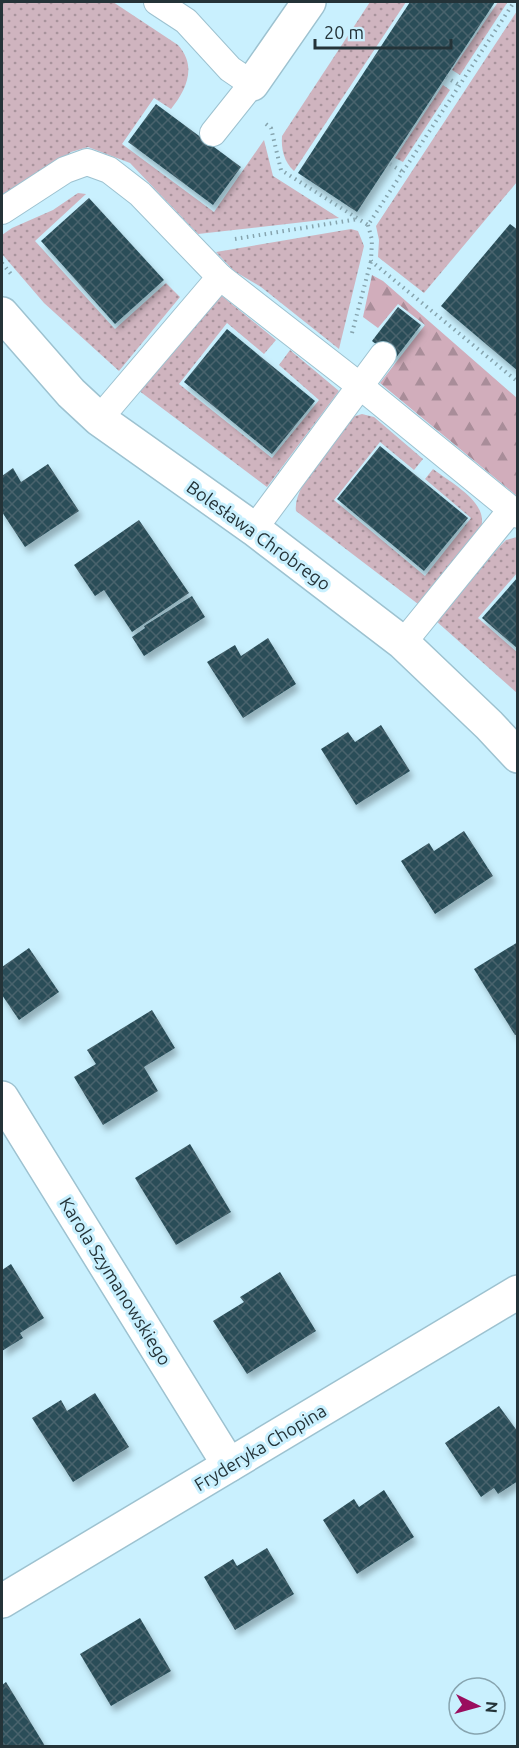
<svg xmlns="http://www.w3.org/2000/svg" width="519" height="1748" font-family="Ubuntu,sans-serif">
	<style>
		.grass { fill: url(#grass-dots) }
		.forest { fill: url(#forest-firs) }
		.building { fill: url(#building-cross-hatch); filter: url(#shadow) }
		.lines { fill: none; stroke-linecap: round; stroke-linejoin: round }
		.service-casing { stroke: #9dc2d0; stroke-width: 28 }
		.minor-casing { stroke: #9dc2d0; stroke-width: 36 }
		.path { stroke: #86a4ae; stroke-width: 4; stroke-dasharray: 1.5 4.5; stroke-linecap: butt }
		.service { stroke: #fff; stroke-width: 26 }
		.minor { stroke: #fff; stroke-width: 33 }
		.labels { text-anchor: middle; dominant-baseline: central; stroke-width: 6; stroke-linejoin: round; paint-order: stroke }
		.street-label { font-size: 18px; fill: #243338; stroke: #c9f0fe }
	</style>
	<defs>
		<pattern id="grass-dots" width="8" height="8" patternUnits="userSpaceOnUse" patternTransform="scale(1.5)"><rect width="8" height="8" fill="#cfb4bf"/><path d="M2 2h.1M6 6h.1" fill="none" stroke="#a8939c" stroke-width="1.8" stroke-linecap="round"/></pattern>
		<pattern id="forest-firs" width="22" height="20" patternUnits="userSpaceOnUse" patternTransform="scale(1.5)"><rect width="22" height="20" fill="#d1adbb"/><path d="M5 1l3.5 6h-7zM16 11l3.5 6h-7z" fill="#a98d99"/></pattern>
		<pattern id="building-cross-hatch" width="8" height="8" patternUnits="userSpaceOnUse" patternTransform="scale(1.5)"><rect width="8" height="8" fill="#2b4d58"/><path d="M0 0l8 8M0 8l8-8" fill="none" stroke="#48646d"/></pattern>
		<filter id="shadow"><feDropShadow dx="3.5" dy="6" stdDeviation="3" flood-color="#0004"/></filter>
	</defs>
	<rect width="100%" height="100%" fill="#c9f0fe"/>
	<g class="grass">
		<path d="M 2,2 L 113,2 L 178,45 C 197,66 187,89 171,109 L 154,98 L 122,144 L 214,212 L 264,140 L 273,176 L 339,218 L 198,234 L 130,163 L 88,147 L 71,152 L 30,182 L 2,197 Z"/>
		<path d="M 370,2 L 406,2 L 294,171 C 284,162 281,149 282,136 Z"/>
		<path d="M 498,2 L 507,3 L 460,75 L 452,70 Z"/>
		<path d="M 517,11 L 517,182 L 424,293 L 378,257 L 379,240 L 376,226 Z"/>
		<path d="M 443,85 L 450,90 L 403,162 L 395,158 Z"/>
		<path d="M 78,193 L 86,194 L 35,241 L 115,329 L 166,283 L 180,297 L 119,371 L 44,303 L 2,254 L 2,235 L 12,228 L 53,210 Z"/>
		<path d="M 351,229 L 358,231 L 364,246 L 339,349 L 261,287 L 234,271 L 216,252 Z"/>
		<path d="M 222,296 L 276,340 L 264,354 L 227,323 L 179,384 L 272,458 L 319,400 L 279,365 L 290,350 L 339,391 L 267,487 L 138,390 L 215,298 Z"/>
		<path d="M 362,414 L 374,417 L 423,459 L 414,470 L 380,442 L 334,500 L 425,576 L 471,518 L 425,479 L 433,469 C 451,483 489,502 481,528 L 418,604 L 296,511 C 292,486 337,438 352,417 Z"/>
		<path d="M 517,537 L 517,573 L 478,618 L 517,652 L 517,693 L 436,621 L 499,547 L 506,540 Z"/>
	</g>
	<path class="forest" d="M 372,275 L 383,281 L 517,398 L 517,496 L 380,383 L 425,325 L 398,304 L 378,328 L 363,317 Z"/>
	<g class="building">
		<path d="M 410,2 L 495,2 L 357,212 L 298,173 Z"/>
		<path d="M 156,104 L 241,167 L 213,205 L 128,142 Z"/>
		<path d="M 89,198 L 164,280 L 115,324 L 41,241 Z"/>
		<path d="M 510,224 L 518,230 L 518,371 L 441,306 Z"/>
		<path d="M 398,307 L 421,325 L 395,359 L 372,341 Z"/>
		<path d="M 227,329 L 315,401 L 272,454 L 184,382 Z"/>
		<path d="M 380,446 L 468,518 L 424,571 L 337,499 Z"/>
		<path d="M 48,464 L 79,511 L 25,547 L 2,512 L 2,476 L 13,468 L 21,482 Z"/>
		<path d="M 139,520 L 189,593 L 132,632 L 104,590 L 95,596 L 74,565 Z"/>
		<path d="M 518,577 L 518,649 L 482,618 Z"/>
		<path d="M 192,596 L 205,617 L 144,656 L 132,637 L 145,628 L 144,626 Z"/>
		<path d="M 268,638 L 296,684 L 243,718 L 207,662 L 235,645 L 241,656 Z"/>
		<path d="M 381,725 L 410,771 L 356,805 L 321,749 L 348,732 L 355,742 Z"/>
		<path d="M 464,831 L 493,876 L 435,914 L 401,861 L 429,843 L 434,851 Z"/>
		<path d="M 518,942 L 518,1034 L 515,1035 L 474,969 Z"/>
		<path d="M 29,948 L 59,992 L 19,1020 L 2,995 L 2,967 Z"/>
		<path d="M 152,1010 L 175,1048 L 144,1067 L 158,1091 L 103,1125 L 74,1077 L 96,1064 L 87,1050 Z"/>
		<path d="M 190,1144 L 231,1212 L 176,1245 L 135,1178 Z"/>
		<path d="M 11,1264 L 44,1318 L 20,1333 L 23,1338 L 2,1351 L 2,1270 Z"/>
		<path d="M 280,1272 L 316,1331 L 247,1374 L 213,1321 L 244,1302 L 240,1297 Z"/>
		<path d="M 95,1393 L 129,1447 L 73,1482 L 32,1418 L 61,1400 L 67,1411 Z"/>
		<path d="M 499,1406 L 518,1432 L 518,1481 L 498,1494 L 494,1488 L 481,1497 L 445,1443 Z"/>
		<path d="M 384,1490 L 414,1537 L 357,1574 L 323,1520 L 354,1499 L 359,1507 Z"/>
		<path d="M 267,1548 L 294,1594 L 235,1630 L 204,1577 L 233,1559 L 237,1566 Z"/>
		<path d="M 140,1618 L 171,1671 L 111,1706 L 80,1654 Z"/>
		<path d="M 6,1682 L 45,1746 L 2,1746 L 2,1685 Z"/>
	</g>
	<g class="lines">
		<g class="service-casing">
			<g id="service">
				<path d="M 157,2 L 186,21 L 230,69 L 252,84 L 213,133"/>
				<path d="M 2,211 L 65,170 L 87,162 L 109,170 L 140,194 L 220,277 L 360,386 L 518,515"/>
				<path d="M 99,419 L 220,277"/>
				<path d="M 254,529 L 383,355"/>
				<path d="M 403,643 L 511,510"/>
			</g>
		</g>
		<g class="minor-casing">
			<g id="minor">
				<path d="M 252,84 L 309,2"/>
				<path d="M 2,314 L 71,393 L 99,419 L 254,529 L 403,643 L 489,725 L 518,756"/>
				<path d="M 2,1098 L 229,1465"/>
				<path d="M 2,1601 L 518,1292"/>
			</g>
		</g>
		<g class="path">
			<path d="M 446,77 L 459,85"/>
			<path d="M 266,124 L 271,128 L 281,170 L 368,225 L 514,2"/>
			<path d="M 390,164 L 403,172"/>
			<path d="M 368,225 L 372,240 L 371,261 L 518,382"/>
			<path d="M 235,239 L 358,219"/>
			<path d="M 2,263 L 11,274"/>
			<path d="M 352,333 L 371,261"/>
		</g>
		<use href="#service" class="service"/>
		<use href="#minor" class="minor"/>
	</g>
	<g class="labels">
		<g class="street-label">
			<text transform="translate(259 535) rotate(36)">Bolesława Chrobrego</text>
			<text transform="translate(116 1281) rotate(58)">Karola Szymanowskiego</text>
			<text transform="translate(260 1447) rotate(-31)">Fryderyka Chopina</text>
		</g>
	</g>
	<rect width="519" height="1748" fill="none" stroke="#243338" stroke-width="6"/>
	<g transform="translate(477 1706) rotate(95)"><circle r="28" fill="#c9f0fe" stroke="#87a4af" stroke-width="1.5"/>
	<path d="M0-4.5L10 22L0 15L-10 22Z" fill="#9a0d5e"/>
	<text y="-9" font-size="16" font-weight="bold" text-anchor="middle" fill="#243338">N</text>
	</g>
	<path d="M315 39v9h136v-9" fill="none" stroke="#243338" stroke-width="3"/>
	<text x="324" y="39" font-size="18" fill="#243338" stroke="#c9f0fe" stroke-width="4.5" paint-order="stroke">20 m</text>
</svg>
